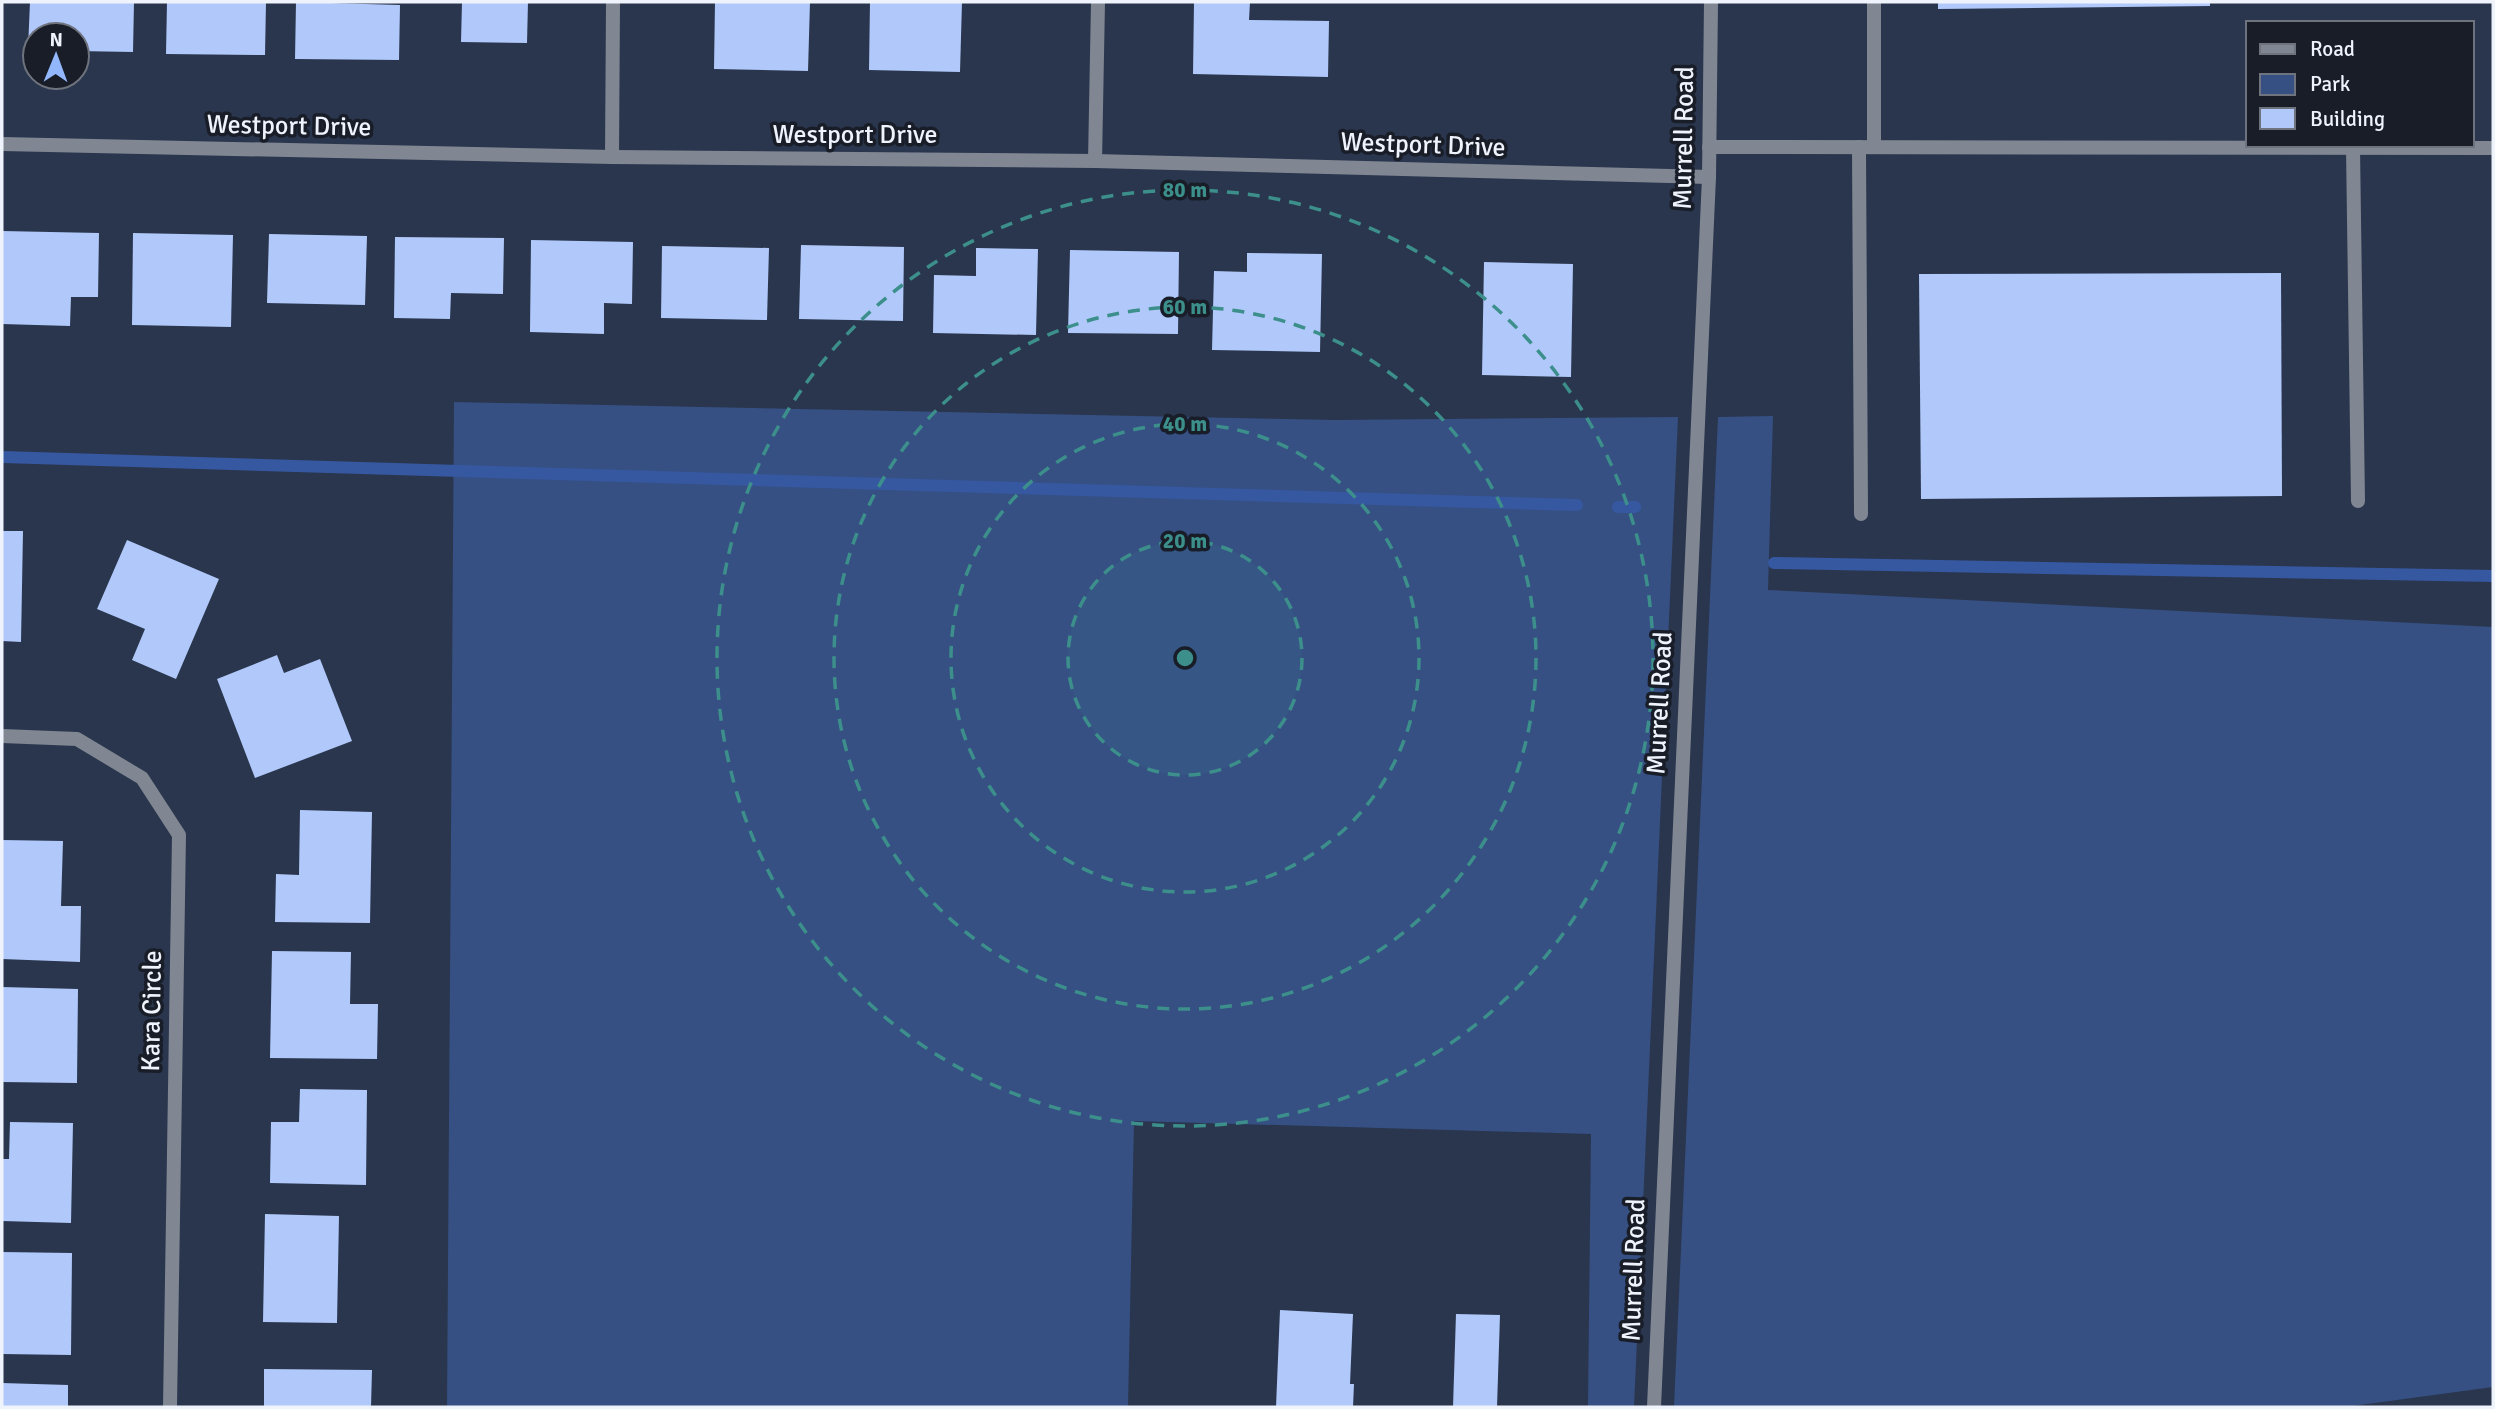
<svg xmlns="http://www.w3.org/2000/svg" width="2495" height="1409" font-family="Signika,sans-serif">
	<style>
		.green { fill: #365084 }
		.lines { fill: none; stroke-linecap: round; stroke-linejoin: round }
		.stream { stroke: #3658a1; stroke-width: 12 }
		.building { fill: #b0c9fa }
		.service { stroke: #808793; stroke-width: 14 }
		.minor { stroke: #808793; stroke-width: 14 }
		.tertiary { stroke: #808793; stroke-width: 14 }
		.ring { fill: none; stroke: #3c8f8a; stroke-width: 3.5; stroke-dasharray: 12 9 }
		.labels { text-anchor: middle; dominant-baseline: central; stroke-width: 7; stroke-linejoin: round; paint-order: stroke }
		.street-label { font-size: 26px; fill: #eff3fc; stroke: #181d28 }
		.centre { fill: #3c8f8a; stroke: #181d28; stroke-width: 3.5 }
		.ring-label { font-size: 21px; text-anchor: middle; font-weight: bold; fill: #3c8f8a; stroke: #181d28; stroke-width: 7; stroke-linejoin: round; paint-order: stroke }
	</style>
	<rect width="100%" height="100%" fill="#2a364d"/>
	<g class="green">
		<path d="M 454,402 L 1336,420 L 1678,417 L 1634,1407 L 1588,1407 L 1591,1134 L 1134,1121 L 1128,1407 L 447,1407 Z"/>
		<path d="M 1773,416 L 1768,590 L 2493,627 L 2493,1387 L 2345,1407 L 1674,1407 L 1718,417 Z"/>
	</g>
	<g class="lines">
		<g class="stream">
			<path d="M 2,457 L 1577,505"/>
			<path d="M 1618,507 L 1635,507"/>
			<path d="M 1774,563 L 2493,576"/>
		</g>
	</g>
	<g class="building">
		<path d="M 30,2 L 134,2 L 133,52 L 77,51 L 77,35 L 35,35 L 35,50 L 28,49 Z"/>
		<path d="M 167,2 L 266,2 L 265,55 L 166,54 Z"/>
		<path d="M 296,2 L 400,5 L 399,60 L 295,59 Z"/>
		<path d="M 462,2 L 528,2 L 527,43 L 461,42 Z"/>
		<path d="M 715,2 L 810,2 L 808,71 L 714,69 Z"/>
		<path d="M 870,2 L 962,2 L 960,72 L 869,70 Z"/>
		<path d="M 1194,2 L 1250,2 L 1249,20 L 1329,21 L 1328,77 L 1193,74 Z"/>
		<path d="M 1938,2 L 2210,2 L 2210,6 L 1938,9 Z"/>
		<path d="M 2,231 L 99,233 L 98,297 L 71,297 L 70,326 L 2,324 Z"/>
		<path d="M 133,233 L 233,235 L 231,327 L 132,325 Z"/>
		<path d="M 269,234 L 367,236 L 365,305 L 267,303 Z"/>
		<path d="M 395,237 L 504,238 L 503,294 L 451,293 L 450,319 L 394,318 Z"/>
		<path d="M 531,240 L 633,242 L 632,304 L 604,303 L 604,334 L 530,332 Z"/>
		<path d="M 801,245 L 904,247 L 903,321 L 799,319 Z"/>
		<path d="M 662,246 L 769,248 L 767,320 L 661,318 Z"/>
		<path d="M 976,248 L 1038,249 L 1036,335 L 933,333 L 934,275 L 976,276 Z"/>
		<path d="M 1070,250 L 1179,252 L 1178,334 L 1068,333 Z"/>
		<path d="M 1247,253 L 1322,254 L 1320,352 L 1212,350 L 1214,271 L 1247,272 Z"/>
		<path d="M 1484,262 L 1573,264 L 1571,377 L 1482,375 Z"/>
		<path d="M 2281,273 L 2282,496 L 1921,499 L 1919,274 Z"/>
		<path d="M 2,531 L 23,531 L 21,642 L 2,641 Z"/>
		<path d="M 127,540 L 219,579 L 176,679 L 132,660 L 145,629 L 97,609 Z"/>
		<path d="M 277,655 L 284,673 L 320,659 L 352,741 L 255,778 L 217,679 Z"/>
		<path d="M 300,810 L 372,812 L 370,923 L 275,922 L 276,874 L 299,875 Z"/>
		<path d="M 2,840 L 63,841 L 61,906 L 81,906 L 80,962 L 2,959 Z"/>
		<path d="M 272,951 L 351,952 L 350,1004 L 378,1004 L 377,1059 L 270,1058 Z"/>
		<path d="M 2,987 L 78,989 L 77,1083 L 2,1082 Z"/>
		<path d="M 300,1089 L 367,1090 L 366,1185 L 270,1183 L 271,1122 L 299,1122 Z"/>
		<path d="M 10,1122 L 73,1123 L 71,1223 L 2,1221 L 2,1159 L 9,1159 Z"/>
		<path d="M 265,1214 L 339,1216 L 337,1323 L 263,1322 Z"/>
		<path d="M 2,1252 L 72,1253 L 71,1355 L 2,1354 Z"/>
		<path d="M 1280,1310 L 1353,1314 L 1350,1384 L 1354,1384 L 1353,1407 L 1276,1407 Z"/>
		<path d="M 1456,1314 L 1500,1315 L 1497,1407 L 1453,1407 Z"/>
		<path d="M 264,1369 L 372,1370 L 371,1407 L 264,1407 Z"/>
		<path d="M 2,1383 L 68,1385 L 68,1407 L 2,1407 Z"/>
	</g>
	<g class="lines">
		<g class="service">
			<path d="M 1874,2 L 1874,147"/>
			<path d="M 1709,147 L 2493,148"/>
			<path d="M 1859,147 L 1861,514"/>
			<path d="M 2353,148 L 2358,501"/>
		</g>
		<g class="minor">
			<path d="M 2,144 L 612,157 L 1095,161 L 1709,177"/>
			<path d="M 612,157 L 613,2"/>
			<path d="M 1095,161 L 1098,2"/>
			<path d="M 2,736 L 77,739 L 142,778 L 179,835 L 170,1407"/>
		</g>
		<path class="tertiary" d="M 1654,1407 L 1709,177 L 1711,2"/>
	</g>
	<circle cx="1185" cy="658" r="117" fill="#3c8f8a" fill-opacity=".12"/>
	<g class="ring">
		<circle cx="1185" cy="658" r="117"/>
		<circle cx="1185" cy="658" r="234"/>
		<circle cx="1185" cy="658" r="351"/>
		<circle cx="1185" cy="658" r="468"/>
	</g>
	<g class="labels">
		<g class="street-label">
			<text transform="translate(289 126) rotate(1)">Westport Drive</text>
			<text x="855" y="135">Westport Drive</text>
			<text transform="translate(1684 138) rotate(-89)">Murrell Road</text>
			<text transform="translate(1423 145) rotate(2)">Westport Drive</text>
			<text transform="translate(1660 703) rotate(-87)">Murrell Road</text>
			<text transform="translate(152 1011) rotate(-89)">Kara Circle</text>
			<text transform="translate(1634 1270) rotate(-88)">Murrell Road</text>
		</g>
	</g>
	<circle cx="1185" cy="658" r="10" class="centre"/>
	<g class="ring-label">
		<text x="1185" y="197">80 m</text>
		<text x="1185" y="314">60 m</text>
		<text x="1185" y="431">40 m</text>
		<text x="1185" y="548">20 m</text>
	</g>
	<rect width="2495" height="1409" fill="none" stroke="#eff3fc" stroke-width="7"/>
	<rect x="2246" y="21" width="228" height="126" fill="#181d28" stroke="#6e737d" stroke-width="2"/>
	<rect x="2260" y="44" width="35" height="10" fill="#808793" stroke="#6e737d" stroke-width="2"/>
	<text x="2310" y="56" font-size="21" fill="#eff3fc">Road</text>
	<rect x="2260" y="74" width="35" height="21" fill="#365084" stroke="#6e737d" stroke-width="2"/>
	<text x="2310" y="91" font-size="21" fill="#eff3fc">Park</text>
	<rect x="2260" y="108" width="35" height="21" fill="#b0c9fa" stroke="#6e737d" stroke-width="2"/>
	<text x="2310" y="126" font-size="21" fill="#eff3fc">Building</text>
	<g transform="translate(56 56) rotate(1)"><circle r="33" fill="#181d28" stroke="#6e737d" stroke-width="2"/>
	<path d="M0-5L12 26L0 18L-12 26Z" fill="#93b7fd"/>
	<text y="-10" font-size="19" font-weight="bold" text-anchor="middle" fill="#eff3fc">N</text>
	</g>
</svg>
